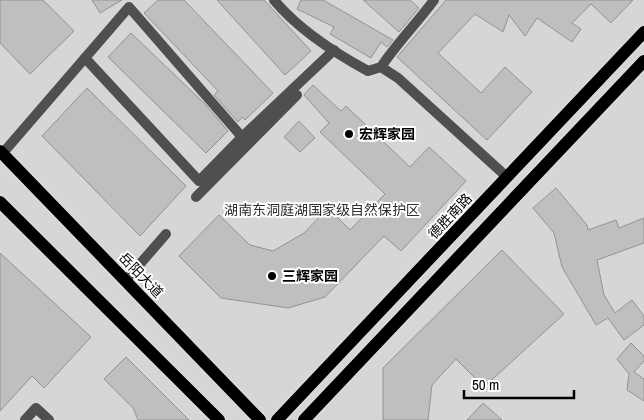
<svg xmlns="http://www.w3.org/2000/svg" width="644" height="420" font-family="'Archivo Narrow','Noto Sans SC',sans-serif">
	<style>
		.green { fill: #d6d6d6 }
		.building { fill: #bfbfbf; stroke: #939393 }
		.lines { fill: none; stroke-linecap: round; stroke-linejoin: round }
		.primary-casing { stroke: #dbdbdb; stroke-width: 15 }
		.street { stroke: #4f4f4f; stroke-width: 10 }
		.primary { stroke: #000; stroke-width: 12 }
		.poi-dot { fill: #000; stroke: #fff; stroke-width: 2 }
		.labels { text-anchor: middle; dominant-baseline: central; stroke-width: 4; stroke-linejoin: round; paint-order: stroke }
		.poi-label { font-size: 14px; font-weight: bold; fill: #000; stroke: #fff; text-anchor: start }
		.park-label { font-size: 14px; fill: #2d2d2d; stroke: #fff }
		.street-label { font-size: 14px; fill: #000; stroke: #fff }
	</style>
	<rect width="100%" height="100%" fill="#fff"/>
	<rect class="green" x="0" y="0" width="644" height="420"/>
	<g class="building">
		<path d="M 0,0 L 43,0 L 74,31 L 30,74 L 0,43 Z"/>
		<path d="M 92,0 L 122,0 L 100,13 Z"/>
		<path d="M 158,0 L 184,0 L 273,93 L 245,120 L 242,117 L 238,122 L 214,95 L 218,91 L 144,13 Z"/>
		<path d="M 217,0 L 264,0 L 311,51 L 285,75 Z"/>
		<path d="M 301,0 L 323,0 L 393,40 L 387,47 L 381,42 L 371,58 L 330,34 L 334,27 L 297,9 Z"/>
		<path d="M 363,0 L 410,0 L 419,8 L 399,32 Z"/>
		<path d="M 446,0 L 633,0 L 611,23 L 591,4 L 572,23 L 581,29 L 572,42 L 537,18 L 525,36 L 509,15 L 503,32 L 475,14 L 438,53 L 481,93 L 505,67 L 532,92 L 487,140 L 397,57 Z"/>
		<path d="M 131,33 L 205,104 L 228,131 L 206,153 L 108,57 Z"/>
		<path d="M 313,85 L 341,111 L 346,106 L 410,167 L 429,147 L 466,181 L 401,251 L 384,236 L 325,297 L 288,308 L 221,298 L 179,256 L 219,215 L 250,245 L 273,251 L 304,233 L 328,208 L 350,230 L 385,194 L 320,132 L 329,123 L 304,95 Z"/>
		<path d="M 87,88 L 186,186 L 140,236 L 42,136 Z"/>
		<path d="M 299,121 L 315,138 L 300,152 L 284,137 Z"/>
		<path d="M 556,188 L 587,225 L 588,230 L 616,220 L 619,228 L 644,218 L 644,243 L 597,260 L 604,295 L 615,313 L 632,300 L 644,316 L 644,325 L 624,340 L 608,318 L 596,325 L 562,267 L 554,233 L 533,208 Z"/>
		<path d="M 502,250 L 564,314 L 484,387 L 456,359 L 432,385 L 428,420 L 383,420 L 383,368 Z"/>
		<path d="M 0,253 L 91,337 L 44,388 L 32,376 L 0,411 Z"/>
		<path d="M 631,343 L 644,356 L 644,361 L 634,372 L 644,379 L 644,401 L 627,390 L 629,374 L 617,359 Z"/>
		<path d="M 126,357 L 189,420 L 138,420 L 133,408 L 104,379 Z"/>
		<path d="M 483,403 L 502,420 L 467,420 Z"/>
	</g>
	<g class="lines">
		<g class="primary-casing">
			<g id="primary">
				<path d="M 0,151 L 260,420"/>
				<path d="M 0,202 L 219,420"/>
				<path d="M 277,420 L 644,32"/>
				<path d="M 304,420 L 644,61"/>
			</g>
		</g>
		<g class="street">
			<path d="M 274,0 C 298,29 335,53 368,71 L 381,67 L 398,78 L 507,177"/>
			<path d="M 85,58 L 199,181 L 242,137"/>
			<path d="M 381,67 C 397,43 417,23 434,0"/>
			<path d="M 2,154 L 129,7 L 242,137 L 334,50"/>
			<path d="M 196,197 L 297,95"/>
			<path d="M 126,280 L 166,234"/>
			<path d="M 25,420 L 36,408 L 49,420"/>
		</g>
		<use href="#primary" class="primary"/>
	</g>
	<g class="poi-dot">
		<circle cx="349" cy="134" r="5"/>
		<circle cx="272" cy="276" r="5"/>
	</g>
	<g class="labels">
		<g class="poi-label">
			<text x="359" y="134">宏辉家园</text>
			<text x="282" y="276">三辉家园</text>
		</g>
		<g class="park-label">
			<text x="322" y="210">湖南东洞庭湖国家级自然保护区</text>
		</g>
		<g class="street-label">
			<text transform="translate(450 216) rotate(-47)">德胜南路</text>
			<text transform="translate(141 275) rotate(46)">岳阳大道</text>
		</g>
	</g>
	<path d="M464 390v8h110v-8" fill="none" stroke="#000000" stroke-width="2.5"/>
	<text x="472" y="390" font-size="15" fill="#000000" stroke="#ffffff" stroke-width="4" paint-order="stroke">50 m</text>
</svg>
